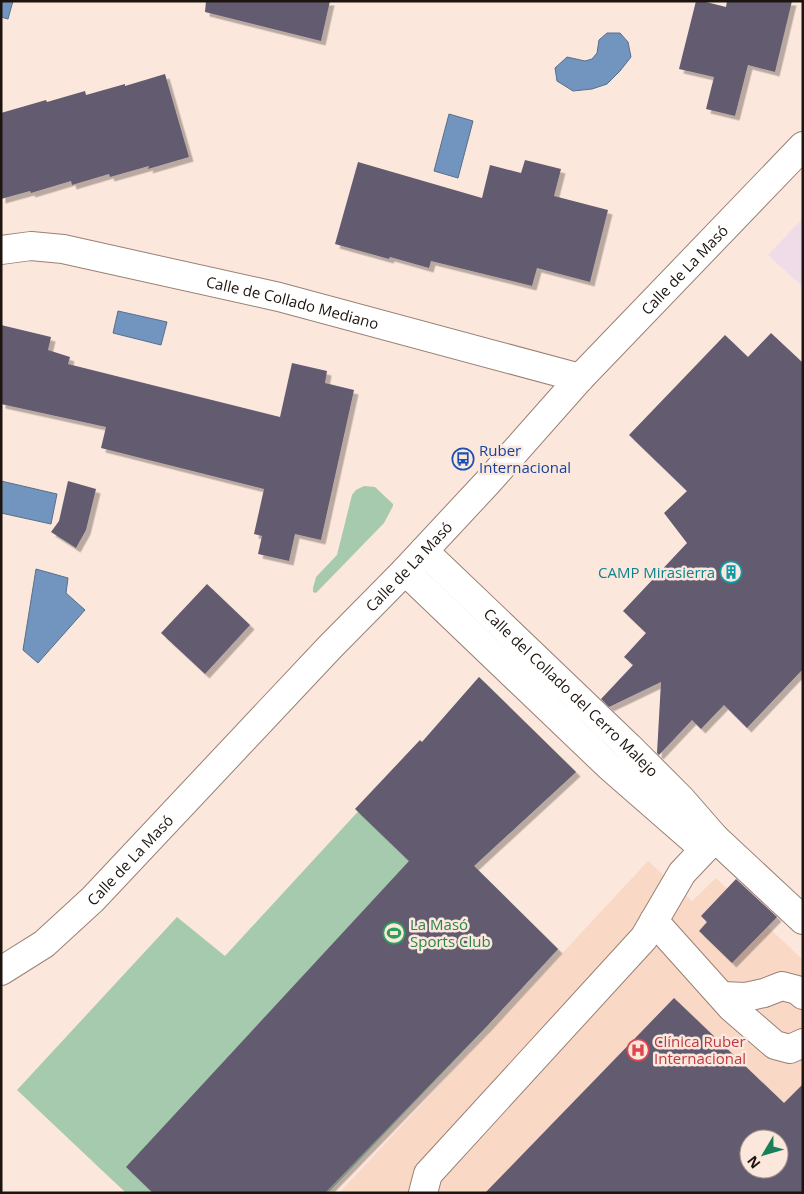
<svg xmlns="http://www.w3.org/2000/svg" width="804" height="1194" font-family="'Open Sans',sans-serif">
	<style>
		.built { fill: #fad8c6; fill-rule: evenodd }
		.education { fill: #f0dbe9 }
		.green { fill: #a6caad }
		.water { fill: #7295bf; stroke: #586e8a }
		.building { fill: #635b70; fill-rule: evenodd; filter: url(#shadow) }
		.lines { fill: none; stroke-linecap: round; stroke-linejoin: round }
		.minor-casing { stroke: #998174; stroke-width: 30 }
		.minor { stroke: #fff; stroke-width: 28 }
		.labels { text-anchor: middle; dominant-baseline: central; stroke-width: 5; stroke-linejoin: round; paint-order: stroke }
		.street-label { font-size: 15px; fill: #1d140f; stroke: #fce7dc }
		.transit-label { font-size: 15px; fill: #164399; stroke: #fce7dc; text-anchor: start }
		.culture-label { font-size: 15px; fill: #0d838f; stroke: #fce7dc; text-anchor: end }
		.leisure-label { font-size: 15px; fill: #27864d; stroke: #fce7dc; text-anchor: start }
		.health-label { font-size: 15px; fill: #be3a42; stroke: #fce7dc; text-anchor: start }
	</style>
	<defs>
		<filter id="shadow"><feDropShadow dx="4.5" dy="4.5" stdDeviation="0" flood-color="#0004"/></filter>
	</defs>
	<rect width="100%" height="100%" fill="#fce7dc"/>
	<path class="built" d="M 648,861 L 692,901 L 716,878 L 803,960 L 803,1193 L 339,1193 ZM 749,1139 L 779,1139 L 779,1169 L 749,1169 Z"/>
	<path class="education" d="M 803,218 L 803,287 L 768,255 Z"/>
	<g class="green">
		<path d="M 364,486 L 375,487 L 393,504 L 393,506 L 384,523 L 316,593 L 313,592 L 313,588 L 316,577 L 337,555 L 352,495 L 356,490 Z"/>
		<path d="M 479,677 L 576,772 L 474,866 L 558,949 L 488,1025 L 328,1193 L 126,1193 L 17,1090 L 177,917 L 225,956 L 422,742 Z"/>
	</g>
	<g class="water">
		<path d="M 1,1 L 13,1 L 8,19 L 1,17 Z"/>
		<path d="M 607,33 L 620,33 L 628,42 L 631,57 L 620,71 L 607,84 L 592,89 L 573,91 L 557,81 L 555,68 L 567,57 L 585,61 L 592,59 L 597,53 L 599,40 Z"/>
		<path d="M 449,114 L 473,121 L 458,178 L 434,171 Z"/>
		<path d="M 118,311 L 167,322 L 161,345 L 113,333 Z"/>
		<path d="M 1,481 L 57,494 L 51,524 L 1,513 Z"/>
		<path d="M 36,569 L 68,578 L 66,593 L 85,610 L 38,663 L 23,650 Z"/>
	</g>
	<g class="building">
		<path d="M 206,1 L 330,1 L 321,41 L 205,12 Z"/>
		<path d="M 696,1 L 702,1 L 726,7 L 727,1 L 792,1 L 775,72 L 748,65 L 735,116 L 706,109 L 714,77 L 679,69 Z"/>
		<path d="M 165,74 L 189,157 L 148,169 L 149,166 L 110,177 L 109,174 L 72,185 L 71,181 L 31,193 L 30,191 L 1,199 L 1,113 L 46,100 L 47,102 L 85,91 L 86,95 L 125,84 L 125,86 Z"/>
		<path d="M 525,160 L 561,169 L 554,196 L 608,210 L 590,282 L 537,268 L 532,286 L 431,261 L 429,268 L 390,257 L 389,259 L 335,244 L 358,162 L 482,198 L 490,165 L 521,173 Z"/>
		<path d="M 1,325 L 51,337 L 48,350 L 70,357 L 68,364 L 280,417 L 292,363 L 327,371 L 325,383 L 354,390 L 321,540 L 295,534 L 289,561 L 258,554 L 262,536 L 254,534 L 264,489 L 101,448 L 106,427 L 1,404 Z"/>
		<path d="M 771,333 L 803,363 L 803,669 L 747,728 L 724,705 L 701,729 L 692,720 L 659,755 L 657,753 L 661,682 L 609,707 L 601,699 L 633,665 L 624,657 L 646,633 L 623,611 L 687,543 L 664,513 L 687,491 L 629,435 L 725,335 L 748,357 Z"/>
		<path d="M 68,481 L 96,489 L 86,530 L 76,548 L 51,532 L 59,521 Z"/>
		<path d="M 207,584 L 250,625 L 205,674 L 161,633 Z"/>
		<path d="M 479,677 L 576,772 L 474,866 L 558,949 L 488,1025 L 325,1193 L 153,1193 L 126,1167 L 409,861 L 355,809 L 420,740 L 422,742 Z"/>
		<path d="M 736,879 L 777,917 L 732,963 L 699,931 L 707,922 L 701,916 Z"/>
		<path d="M 674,998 L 784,1103 L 803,1084 L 803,1193 L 485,1193 ZM 749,1139 L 779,1139 L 779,1169 L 749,1169 Z"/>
	</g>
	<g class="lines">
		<g class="minor-casing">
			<g id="minor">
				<path id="s1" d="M 1,250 L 31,246 L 63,249 L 279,297 L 580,378"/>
				<path id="s2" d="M 424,551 L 629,747 L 681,799 L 715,838 L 803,920"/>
				<path d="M 405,571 L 610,767 L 704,849"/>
				<path d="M 654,921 L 732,1008 L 775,1045 L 790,1049 L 803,1043"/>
				<path id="s3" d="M 1,971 L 44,944 L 93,899 L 330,647 L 405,571 L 487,483 L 580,378 L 803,146"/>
				<path d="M 722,996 L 746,997 L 764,993 L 782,986 L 797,990 L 803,995"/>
				<path d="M 423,1193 L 428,1174 L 644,938 L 682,873 L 715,838"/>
			</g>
		</g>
		<use href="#minor" class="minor"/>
	</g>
	<defs>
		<g id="bus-ring" transform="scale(1.125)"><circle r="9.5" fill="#fce7dc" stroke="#1a4fb4" stroke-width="1.5"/><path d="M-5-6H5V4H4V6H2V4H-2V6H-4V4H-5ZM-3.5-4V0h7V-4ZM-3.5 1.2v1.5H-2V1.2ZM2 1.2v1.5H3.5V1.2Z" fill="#1a4fb4"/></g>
		<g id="building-ring" transform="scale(1.125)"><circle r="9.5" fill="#fce7dc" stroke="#0f9aa8" stroke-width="1.5"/><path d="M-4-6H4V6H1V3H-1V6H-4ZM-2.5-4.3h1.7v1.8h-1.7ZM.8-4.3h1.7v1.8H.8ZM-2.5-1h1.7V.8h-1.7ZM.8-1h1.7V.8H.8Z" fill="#0f9aa8"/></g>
		<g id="stadium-ring" transform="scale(1.125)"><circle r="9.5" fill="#fce7dc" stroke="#2e9e5b" stroke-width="1.5"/><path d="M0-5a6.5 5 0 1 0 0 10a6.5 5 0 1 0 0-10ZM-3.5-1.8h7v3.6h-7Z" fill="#2e9e5b"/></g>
		<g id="hospital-ring" transform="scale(1.125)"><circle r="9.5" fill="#fce7dc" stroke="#e0444e" stroke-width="1.5"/><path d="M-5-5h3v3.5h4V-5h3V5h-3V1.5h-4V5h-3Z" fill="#e0444e"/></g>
	</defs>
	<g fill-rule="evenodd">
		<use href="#bus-ring" x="463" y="459"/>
		<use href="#building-ring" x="731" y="572"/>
		<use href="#stadium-ring" x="394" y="933"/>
		<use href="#hospital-ring" x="638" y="1050"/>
	</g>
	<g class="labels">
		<g class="street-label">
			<text stroke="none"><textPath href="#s3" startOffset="981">Calle de La Masó</textPath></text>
			<text stroke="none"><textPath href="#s1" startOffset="298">Calle de Collado Mediano</textPath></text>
			<text stroke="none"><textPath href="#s3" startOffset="576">Calle de La Masó</textPath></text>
			<text stroke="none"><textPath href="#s2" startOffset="204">Calle del Collado del Cerro Malejo</textPath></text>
			<text stroke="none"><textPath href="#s3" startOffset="171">Calle de La Masó</textPath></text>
		</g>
		<g class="transit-label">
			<text x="479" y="450">Ruber<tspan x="479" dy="17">Internacional</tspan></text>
		</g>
		<g class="culture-label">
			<text x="715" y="572">CAMP Mirasierra</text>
		</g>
		<g class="leisure-label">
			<text x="410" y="924">La Masó<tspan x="410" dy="17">Sports Club</tspan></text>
		</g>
		<g class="health-label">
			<text x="654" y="1041">Clínica Ruber<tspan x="654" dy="17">Internacional</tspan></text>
		</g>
	</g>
	<rect width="804" height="1194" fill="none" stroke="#1d140f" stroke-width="5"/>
	<g transform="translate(764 1154) rotate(232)"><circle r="24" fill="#fce7dc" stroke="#a3938a"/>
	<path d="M0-4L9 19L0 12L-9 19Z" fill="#187f5a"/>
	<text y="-8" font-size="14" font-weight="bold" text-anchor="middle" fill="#1d140f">N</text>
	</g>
</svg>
